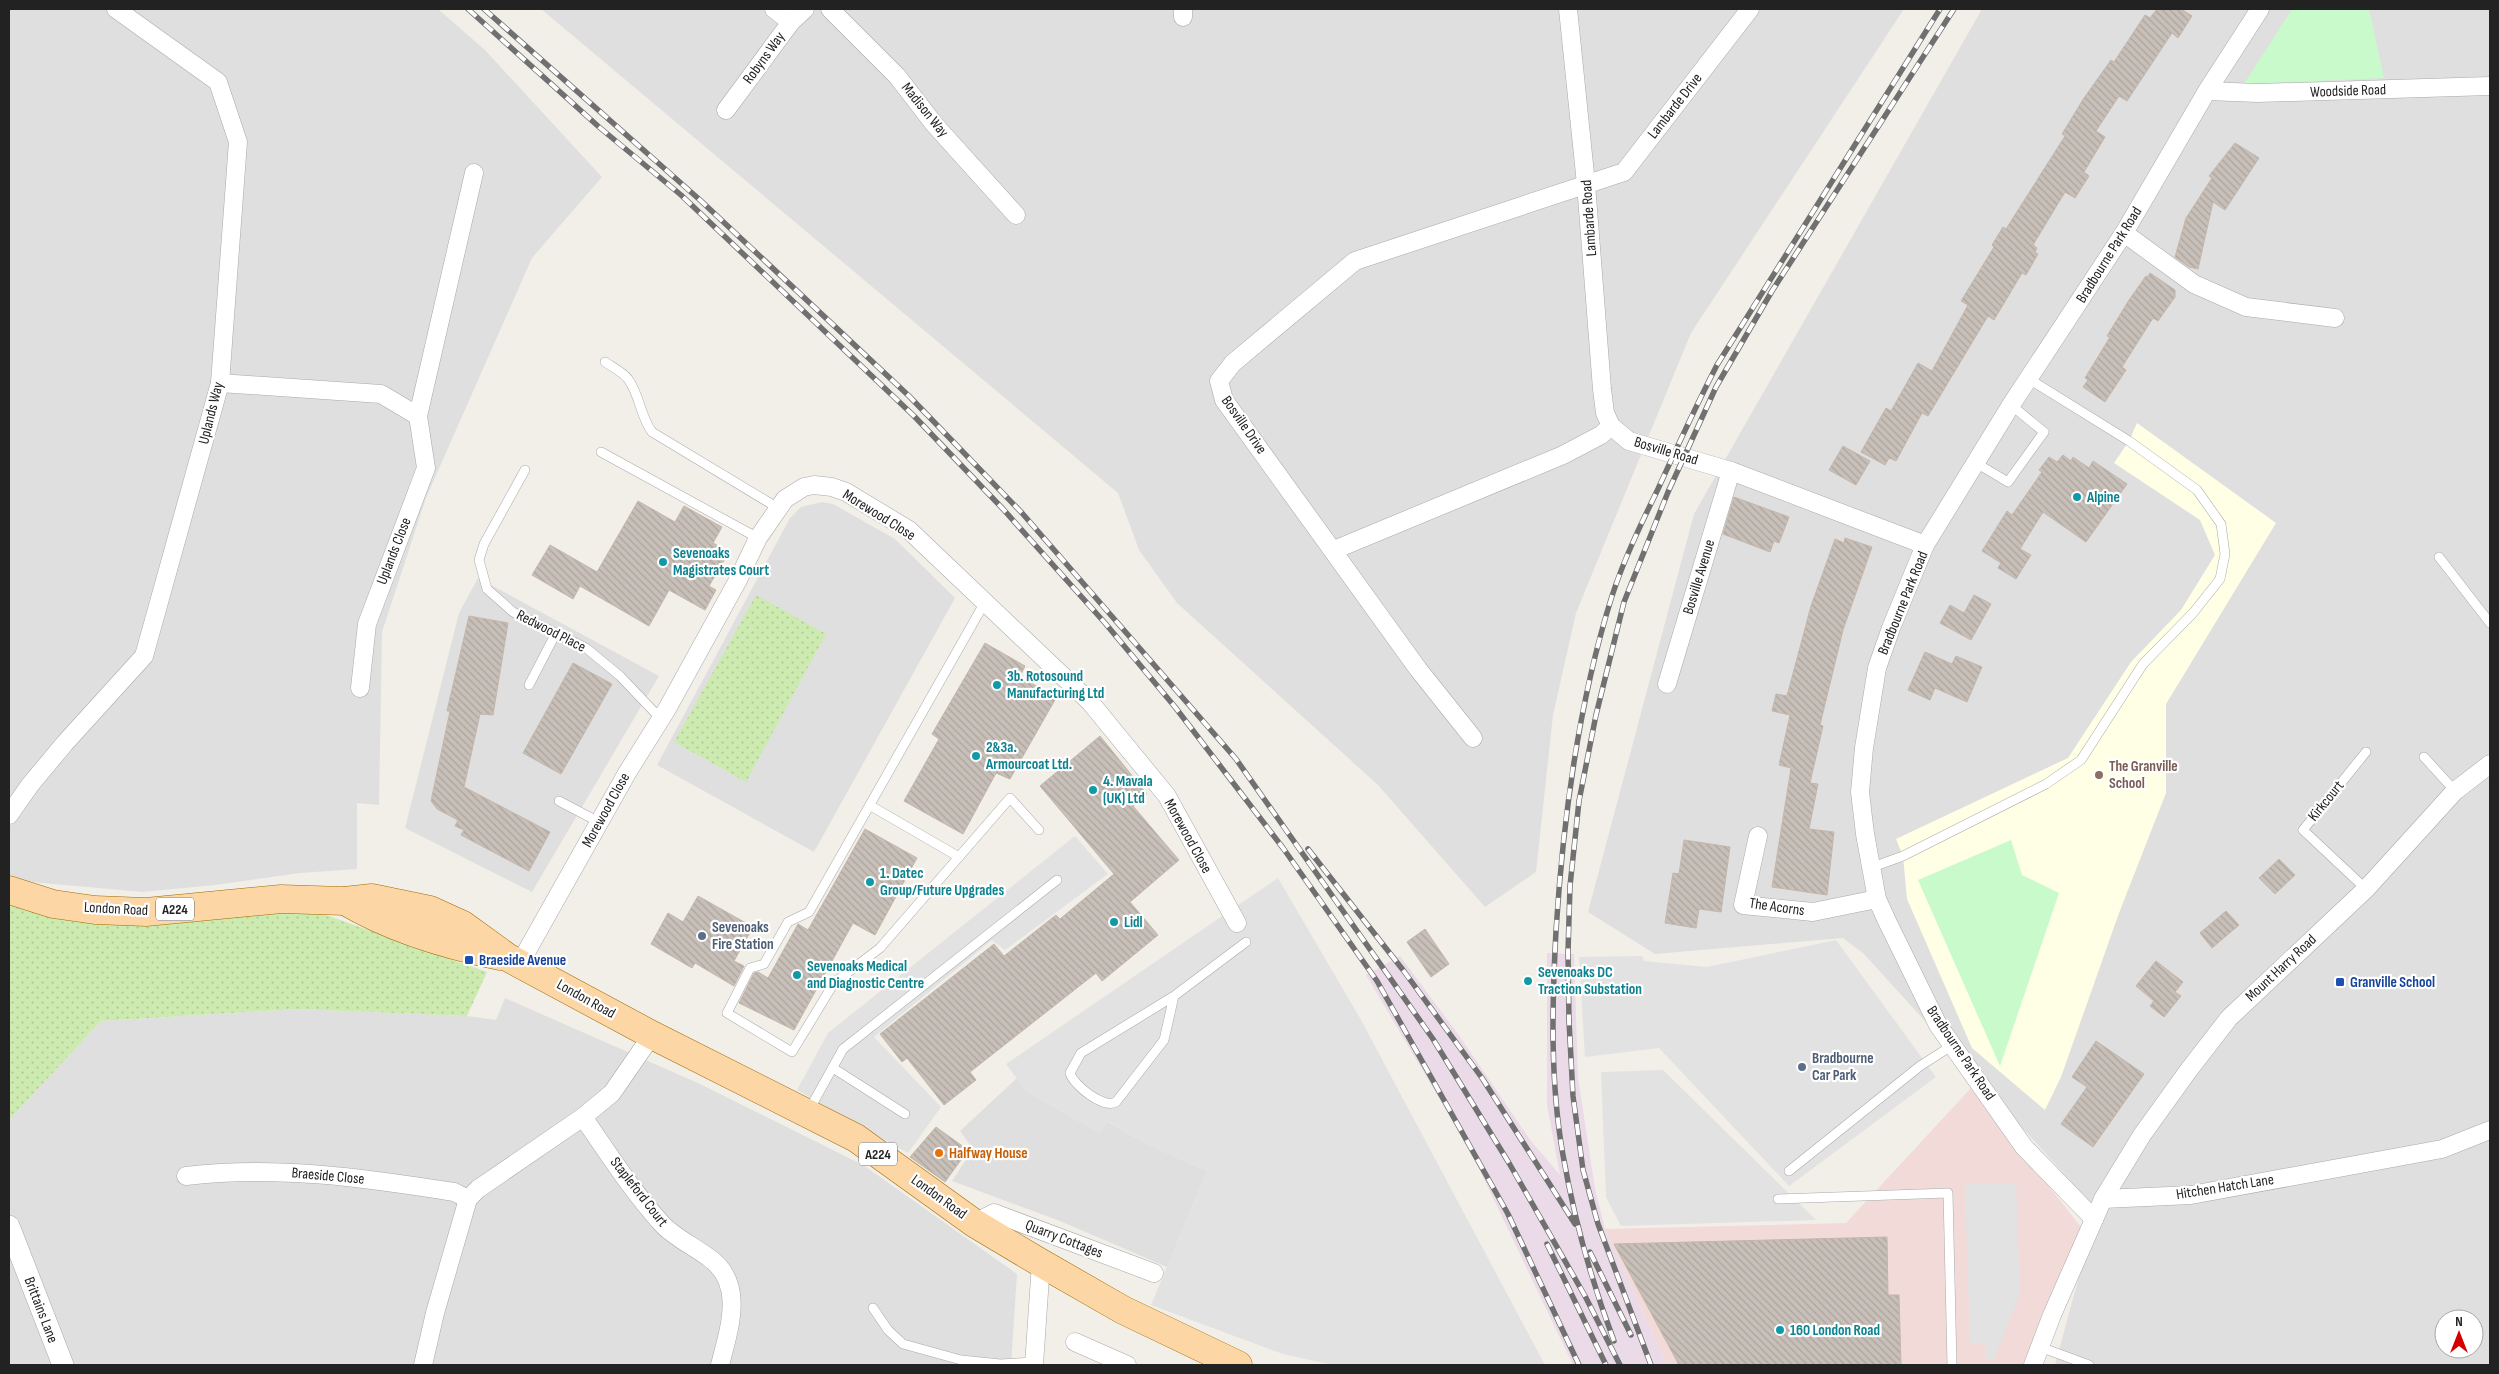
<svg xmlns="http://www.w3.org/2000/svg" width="2499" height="1374" font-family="'Sofia Sans Condensed',sans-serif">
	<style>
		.residential { fill: #e0dfdf; fill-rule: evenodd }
		.commercial { fill: #f2dad9 }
		.education { fill: #ffffe5 }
		.railway { fill: #ebdbe8 }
		.grass { fill: url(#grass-dots) }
		.park { fill: #c8facc }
		.parking { fill: #e2e2e2 }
		.building { fill: url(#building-back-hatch); stroke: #c4b6ab }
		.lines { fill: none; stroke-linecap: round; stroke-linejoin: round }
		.service-casing { stroke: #a9a9a9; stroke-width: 10 }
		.minor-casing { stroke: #a9a9a9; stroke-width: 19 }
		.tertiary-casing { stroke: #a9a9a9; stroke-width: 22 }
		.primary-casing { stroke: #a06b00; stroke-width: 29 }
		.service { stroke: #fff; stroke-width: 9 }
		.minor { stroke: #fff; stroke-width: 18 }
		.tertiary { stroke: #fff; stroke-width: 21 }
		.primary { stroke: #fcd6a4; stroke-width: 28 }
		.rail-casing { stroke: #707070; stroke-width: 5.5 }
		.rail { stroke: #fff; stroke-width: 4; stroke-dasharray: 11; stroke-linecap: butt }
		.culture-dot { fill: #0f9aa8; stroke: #fff; stroke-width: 2 }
		.education-dot { fill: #8d6e63; stroke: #fff; stroke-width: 2 }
		.service-dot { fill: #5c6f8a; stroke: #fff; stroke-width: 2 }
		.transit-dot { fill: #1a4fb4; stroke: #fff; stroke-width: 2 }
		.food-dot { fill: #e8710a; stroke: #fff; stroke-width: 2 }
		.labels { text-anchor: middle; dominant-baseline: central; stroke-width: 4.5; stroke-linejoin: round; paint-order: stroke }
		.shield { fill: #fff; stroke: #646464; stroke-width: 1 }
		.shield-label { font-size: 14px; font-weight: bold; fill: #222 }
		.street-label { font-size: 15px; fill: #222; stroke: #fff }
		.culture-label { font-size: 15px; font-weight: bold; fill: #0d838f; stroke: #fff; text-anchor: start }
		.education-label { font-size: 15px; font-weight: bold; fill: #785e54; stroke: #fff; text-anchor: start }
		.service-label { font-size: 15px; font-weight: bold; fill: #4e5e75; stroke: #fff; text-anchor: start }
		.transit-label { font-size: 15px; font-weight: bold; fill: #164399; stroke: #fff; text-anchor: start }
		.food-label { font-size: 15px; font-weight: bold; fill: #c56008; stroke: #fff; text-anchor: start }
	</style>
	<defs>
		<pattern id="grass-dots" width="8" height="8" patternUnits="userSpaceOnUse" patternTransform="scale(1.25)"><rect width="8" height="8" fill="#cdebb0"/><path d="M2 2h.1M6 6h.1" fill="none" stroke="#b0c997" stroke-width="1.8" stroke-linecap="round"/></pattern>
		<pattern id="building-back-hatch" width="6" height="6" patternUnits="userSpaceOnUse" patternTransform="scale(1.25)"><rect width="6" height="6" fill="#c7bfb8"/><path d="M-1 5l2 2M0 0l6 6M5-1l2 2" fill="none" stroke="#aba49e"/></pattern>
	</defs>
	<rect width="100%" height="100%" fill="#f2efe9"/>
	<g class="residential">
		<path d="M 9,9 L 438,9 L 485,50 L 602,177 L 532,258 L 426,498 L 382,632 L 379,805 L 357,803 L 357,869 L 300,873 L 215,885 L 143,892 L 9,880 Z"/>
		<path d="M 541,9 L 1904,9 L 1691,333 L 1576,613 L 1553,715 L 1536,872 L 1485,907 L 1378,785 L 1177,603 L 1139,550 L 1118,493 Z"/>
		<path d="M 1982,9 L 2490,9 L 2490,1365 L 2055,1365 L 2097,1210 L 1864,954 L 1843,938 L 1655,954 L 1588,912 L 1694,514 ZM 2444,1319 L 2474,1319 L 2474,1349 L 2444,1349 Z"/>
		<path d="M 822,502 L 833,504 L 895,539 L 955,598 L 814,852 L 657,765 L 790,518 L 801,507 Z"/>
		<path d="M 478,578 L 659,676 L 532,892 L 405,828 L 459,613 Z"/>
		<path d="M 505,998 L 698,1083 L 863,1165 L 1017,1274 L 1011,1365 L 9,1365 L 9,1120 L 101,1021 L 297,1009 L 467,1016 L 496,1020 Z"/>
		<path d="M 1017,1078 L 1026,1091 L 1100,1133 L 1107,1121 L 1145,1143 L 1207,1171 L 1167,1267 L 1060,1221 L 952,1181 L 973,1149 L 960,1131 Z"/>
	</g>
	<path class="commercial" d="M 1971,1088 L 2085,1232 L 2027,1365 L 1667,1365 L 1605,1229 L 1846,1223 Z"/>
	<path class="education" d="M 2137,423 L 2276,523 L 2166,704 L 2166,793 L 2119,913 L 2061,1077 L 2045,1110 L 1972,1048 L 1907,899 L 1903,856 L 1896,839 L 2068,758 L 2131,662 L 2181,610 L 2215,555 L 2200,520 L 2114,463 L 2129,441 Z"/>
	<path class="railway" d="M 1547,953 L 1574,954 L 1578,1077 L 1595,1189 L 1605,1229 L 1667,1365 L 1573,1365 L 1471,1152 L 1366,975 L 1400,956 L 1458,1034 L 1531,1141 L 1560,1175 L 1547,1105 Z"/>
	<g class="grass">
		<path d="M 756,595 L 826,634 L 746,782 L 674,742 Z"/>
		<path d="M 281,899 L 487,972 L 467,1016 L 297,1009 L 101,1021 L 9,1120 L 9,904 Z"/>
	</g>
	<g class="park">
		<path d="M 2292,9 L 2369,9 L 2384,78 L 2244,84 Z"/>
		<path d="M 2011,840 L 2022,875 L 2059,893 L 2000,1066 L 1918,880 Z"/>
	</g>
	<g class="parking">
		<path d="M 1075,836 L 1108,874 L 1005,950 L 992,940 L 874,1037 L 941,1107 L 908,1153 L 797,1090 L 828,1033 Z"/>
		<path d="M 1278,878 L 1361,1020 L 1545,1365 L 1333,1365 L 1283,1354 L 1151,1305 L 1207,1171 L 1145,1143 L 1108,1121 L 1100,1133 L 1026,1091 L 1006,1064 Z"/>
		<path d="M 1836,940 L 1936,1077 L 1789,1186 L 1659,1048 L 1585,1057 L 1579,957 L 1642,956 L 1644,961 L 1707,967 Z"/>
		<path d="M 1663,1070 L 1816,1220 L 1621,1226 L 1606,1197 L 1601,1072 Z"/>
		<path d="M 2016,1183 L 2020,1294 L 1994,1359 L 1985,1359 L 1986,1343 L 1970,1344 L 1965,1184 Z"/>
	</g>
	<g class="building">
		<path d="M 2157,9 L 2181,9 L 2192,16 L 2178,38 L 2172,33 L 2127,101 L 2119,96 L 2096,131 L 2105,137 L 2084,172 L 2089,176 L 2075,198 L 2065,192 L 2033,245 L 2037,248 L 2035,252 L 2038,254 L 2026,275 L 2022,273 L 1994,320 L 1988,316 L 1928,416 L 1922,413 L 1896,461 L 1889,458 L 1885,465 L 1861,452 L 1886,408 L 1891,411 L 1918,363 L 1932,371 L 1968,305 L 1961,301 L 1994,247 L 1992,245 L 2003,227 L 2006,229 L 2065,136 L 2062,134 L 2084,98 L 2111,60 L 2114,62 L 2145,15 L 2150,18 Z"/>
		<path d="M 2235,143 L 2259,158 L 2225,210 L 2213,202 L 2198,269 L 2189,267 L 2175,257 L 2186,218 L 2212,178 L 2209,176 Z"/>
		<path d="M 2150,273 L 2175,290 L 2175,297 L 2158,321 L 2153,318 L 2122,367 L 2126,370 L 2105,402 L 2083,387 L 2088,380 L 2085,378 L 2110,337 L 2107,336 L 2129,300 L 2146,276 L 2148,277 Z"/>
		<path d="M 1843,446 L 1870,461 L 1856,485 L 1829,470 Z"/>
		<path d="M 2063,455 L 2071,461 L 2073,457 L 2089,468 L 2093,461 L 2127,484 L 2086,542 L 2043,512 L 2020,549 L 2031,555 L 2016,579 L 1998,568 L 2001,563 L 1982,551 L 2007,511 L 2012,515 L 2042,472 L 2039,470 L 2049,457 L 2057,462 Z"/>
		<path d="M 1734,497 L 1789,517 L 1779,543 L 1774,541 L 1770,552 L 1723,534 Z"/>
		<path d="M 638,501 L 675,522 L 684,506 L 722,527 L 713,543 L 729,552 L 709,586 L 716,590 L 705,610 L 669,590 L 649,626 L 580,586 L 573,599 L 532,575 L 550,545 L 597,572 Z"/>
		<path d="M 1845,538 L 1872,547 L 1843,630 L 1820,725 L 1823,726 L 1810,783 L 1818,784 L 1809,829 L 1834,832 L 1827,895 L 1772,887 L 1791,768 L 1779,765 L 1790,715 L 1772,711 L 1776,694 L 1787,696 L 1811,606 L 1835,539 L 1844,543 Z"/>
		<path d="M 1974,595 L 1991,604 L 1971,640 L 1940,623 L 1950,605 L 1964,613 Z"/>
		<path d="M 469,616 L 508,623 L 493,715 L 480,714 L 464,787 L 550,832 L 529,871 L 461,835 L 464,830 L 455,826 L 458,820 L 437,809 L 431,801 L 450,711 L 447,711 Z"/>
		<path d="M 985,643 L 1025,666 L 1020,676 L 1056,698 L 1010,779 L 996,773 L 963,834 L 904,801 L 939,739 L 932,734 Z"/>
		<path d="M 1925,652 L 1952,664 L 1956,656 L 1982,667 L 1967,702 L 1935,688 L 1930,700 L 1908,690 Z"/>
		<path d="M 573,663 L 612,684 L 561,774 L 523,753 Z"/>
		<path d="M 1100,736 L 1147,794 L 1133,806 L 1179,860 L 1130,902 L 1158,935 L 1102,981 L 1096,973 L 970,1072 L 976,1080 L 944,1105 L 907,1058 L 902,1062 L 880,1034 L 994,944 L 1004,956 L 1056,915 L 1060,919 L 1114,874 L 1040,786 Z"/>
		<path d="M 865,829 L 917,858 L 875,935 L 853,923 L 794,1030 L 739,1003 L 754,973 L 758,972 L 768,978 L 798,924 L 808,930 Z"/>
		<path d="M 1684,840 L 1730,847 L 1721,912 L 1699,909 L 1696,928 L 1665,923 L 1673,873 L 1679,874 Z"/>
		<path d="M 2279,859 L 2295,875 L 2275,894 L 2259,878 Z"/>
		<path d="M 698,896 L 753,927 L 734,961 L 744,966 L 734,986 L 695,963 L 692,968 L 651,944 L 668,913 L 683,922 Z"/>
		<path d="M 2226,911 L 2239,925 L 2212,948 L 2200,933 Z"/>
		<path d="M 1425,929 L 1449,964 L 1431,977 L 1407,942 Z"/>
		<path d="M 2156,961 L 2183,982 L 2175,992 L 2181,996 L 2164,1017 L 2150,1006 L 2154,1001 L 2136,986 Z"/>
		<path d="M 2096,1041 L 2144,1074 L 2093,1147 L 2061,1124 L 2087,1087 L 2072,1077 Z"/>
		<path d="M 936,1127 L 968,1150 L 945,1182 L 910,1157 Z"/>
		<path d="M 1887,1237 L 1888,1295 L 1899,1295 L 1901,1365 L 1679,1365 L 1614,1244 Z"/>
	</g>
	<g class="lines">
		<g class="service-casing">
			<g id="service">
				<path d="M 605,362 C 612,367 623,372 628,379 C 640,395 640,416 652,432 L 778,508"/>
				<path d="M 601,452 L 758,538"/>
				<path d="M 1976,463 L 2008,482 L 2044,432 L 2011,405"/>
				<path d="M 525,470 L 484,544 L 479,560 L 487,589 L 513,612 L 586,648 L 620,676 L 661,719"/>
				<path d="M 2439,557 L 2490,623"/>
				<path d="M 985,602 L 809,912 L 788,922 L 764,964 L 750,968 L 727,1013 L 792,1052 L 834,983 L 880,948 L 1010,798 L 1039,830"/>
				<path d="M 529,685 L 556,633"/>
				<path d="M 2424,757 L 2455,791"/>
				<path d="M 559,801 L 599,822"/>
				<path d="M 871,806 L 959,857"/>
				<path d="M 1870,868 L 1903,856 L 2046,784 L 2081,760 L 2143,664 L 2193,613 L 2220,579 L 2225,554 L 2221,524 L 2197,490 L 2129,441 L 2029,379"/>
				<path d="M 2366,889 L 2303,830 L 2366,752"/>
				<path d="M 1174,996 L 1164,1040 L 1116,1102 C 1104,1109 1074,1086 1070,1073 L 1081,1053 L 1174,996 L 1246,942"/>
				<path d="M 833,1068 L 905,1114"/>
				<path d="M 809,1110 L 843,1049 L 1057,880"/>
				<path d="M 1789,1171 L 1920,1066 L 1953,1045"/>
				<path d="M 1778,1199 L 1948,1193 L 1952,1365"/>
				<path d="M 873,1308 L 888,1330 L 903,1344 L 961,1360 L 1000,1364 L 1034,1362"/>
				<path d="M 2040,1347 L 2089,1365"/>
			</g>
		</g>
		<g class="minor-casing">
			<g id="minor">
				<path d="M 774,9 L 791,22"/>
				<path d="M 830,9 L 897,76 L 934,124 L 1016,215"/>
				<path d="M 1568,9 L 1586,184 L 1602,389 L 1605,413 L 1611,426 L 1629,441 L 1731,471 L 1925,545"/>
				<path d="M 1183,17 L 1183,9"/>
				<path d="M 2207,91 L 2258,93 L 2490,86"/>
				<path d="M 726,110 L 791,22 L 805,9"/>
				<path d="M 2124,233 L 2194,284 L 2246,307 L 2335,318"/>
				<path d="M 220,383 L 381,394 L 418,416 L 474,173"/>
				<path d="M 1334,550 L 1563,455 L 1601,435 L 1611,426"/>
				<path d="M 1667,684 L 1731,471"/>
				<path d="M 360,688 L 367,624 L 426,468 L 418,416"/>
				<path d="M 1473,738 L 1418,669 L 1224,400 L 1219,381 L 1233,363 L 1355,261 L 1624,172 L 1750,9"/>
				<path d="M 9,815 L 30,785 L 65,743 L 144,656 L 220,383 L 238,142 L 218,82 L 116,9"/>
				<path d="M 1758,836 L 1743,905 L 1813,912 L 1877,899"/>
				<path d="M 520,963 L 627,773 L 667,709 L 738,580 L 758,538 L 785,499 L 804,487 L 814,485 L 832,487 L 846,492 L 909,530 L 1090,702 L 1167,796 L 1237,923"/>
				<path d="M 583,1117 C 608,1153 632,1191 662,1224 C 674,1237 693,1246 708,1257 C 746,1283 729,1329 720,1365"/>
				<path d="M 186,1176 C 276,1165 365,1178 454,1192 L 468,1199"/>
				<path d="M 2103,1199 L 2191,1195 L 2442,1149 L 2490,1130"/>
				<path d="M 2094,1219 L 2024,1147 L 1938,1025 L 1887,921 L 1877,899 L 1865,834 L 1860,792 L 1864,748 L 1877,668 L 1891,628 L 1925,545 L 2011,405 L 2124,233 L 2207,91 L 2260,9"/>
				<path d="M 974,1223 L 994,1213 L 1154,1273"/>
				<path d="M 1075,1342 L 1127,1365"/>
				<path d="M 423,1365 L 435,1313 L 468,1199 L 478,1189 L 583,1117 L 612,1093 L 652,1035"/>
				<path d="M 1034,1365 L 1041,1263"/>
				<path d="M 2033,1365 L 2052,1315 L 2103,1199 L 2142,1135 L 2188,1071 L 2229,1018 L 2366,889 L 2455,791 L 2490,764"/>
			</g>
		</g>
		<g class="tertiary-casing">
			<path id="tertiary" d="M 9,1226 L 63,1365"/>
		</g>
		<g class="primary-casing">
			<g id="primary">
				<path d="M 9,890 L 53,904 L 95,910 L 146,912 L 281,899 L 344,901 L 372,898 L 430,910 L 463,925 L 507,957 L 652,1035 L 856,1138 L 974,1223 L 1041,1263 L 1123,1310 L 1238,1365"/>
				<path d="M 345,901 C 392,929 446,945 500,956"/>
			</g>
		</g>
		<use href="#service" class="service"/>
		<use href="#minor" class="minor"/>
		<use href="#tertiary" class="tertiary"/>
		<use href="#primary" class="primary"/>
		<g class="rail-casing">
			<g id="rail">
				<path d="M 468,9 L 599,127 L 681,195 L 914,416 L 1003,509 L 1105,623 L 1175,707 L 1283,848 L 1377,981 L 1508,1214 L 1579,1365"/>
				<path d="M 484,9 L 700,200 L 909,396 L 1022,513 L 1236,759 L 1433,1039 L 1509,1163 L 1585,1296 L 1620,1365"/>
				<path d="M 1308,849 L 1403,970 L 1482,1078 L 1575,1224"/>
				<path d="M 1547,1244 L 1606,1365"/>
				<path d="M 1590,1252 L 1631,1335"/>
				<path d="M 1614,1341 C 1591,1280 1574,1218 1563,1155 C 1550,1082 1552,1005 1556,931 C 1563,819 1578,704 1612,596 C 1624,559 1641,524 1658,489 C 1677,447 1696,406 1717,365 L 1940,9"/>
				<path d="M 1651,1365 L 1598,1224 L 1583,1170 L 1573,1096 L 1569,1021 L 1568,952 L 1570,886 L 1579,801 L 1596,715 L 1624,602 L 1668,492 L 1716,387 L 1772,291 L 1954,9"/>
			</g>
		</g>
		<use href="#rail" class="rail"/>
	</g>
	<g class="culture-dot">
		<circle cx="2077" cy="497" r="5"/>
		<circle cx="663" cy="562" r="5"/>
		<circle cx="997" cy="685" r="5"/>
		<circle cx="976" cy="756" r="5"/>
		<circle cx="1093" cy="790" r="5"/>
		<circle cx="870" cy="882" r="5"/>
		<circle cx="1114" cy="922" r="5"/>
		<circle cx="797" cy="975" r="5"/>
		<circle cx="1528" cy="981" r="5"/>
		<circle cx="1780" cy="1330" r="5"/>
	</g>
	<circle class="education-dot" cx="2099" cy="775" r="5"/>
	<g class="service-dot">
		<circle cx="702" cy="936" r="5"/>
		<circle cx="1802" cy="1067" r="5"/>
	</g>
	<g class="transit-dot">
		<rect x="464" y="955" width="10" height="10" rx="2.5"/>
		<rect x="2335" y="977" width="10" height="10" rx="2.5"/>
	</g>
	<circle class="food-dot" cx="939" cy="1153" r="5"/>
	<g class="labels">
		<g class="shield">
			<rect x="156" y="897.5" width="38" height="23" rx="4"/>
			<rect x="859" y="1142.5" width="38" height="23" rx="4"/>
		</g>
		<g class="shield-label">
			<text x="175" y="909">A224</text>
			<text x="878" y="1154">A224</text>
		</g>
		<g class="street-label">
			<text transform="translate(764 58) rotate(-54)">Robyns Way</text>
			<text transform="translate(2348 91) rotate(-2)">Woodside Road</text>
			<text transform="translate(1675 106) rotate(-52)">Lambarde Drive</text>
			<text transform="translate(925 110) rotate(51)">Madison Way</text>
			<text transform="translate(1589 218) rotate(-94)">Lambarde Road</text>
			<text transform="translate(2109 255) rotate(-58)">Bradbourne Park Road</text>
			<text transform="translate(211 413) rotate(-76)">Uplands Way</text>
			<text transform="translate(1244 425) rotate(55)">Bosville Drive</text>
			<text transform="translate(1666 451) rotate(17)">Bosville Road</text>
			<text transform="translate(879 515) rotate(32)">Morewood Close</text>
			<text transform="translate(394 551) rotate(-69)">Uplands Close</text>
			<text transform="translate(1699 577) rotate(-73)">Bosville Avenue</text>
			<text transform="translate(1903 603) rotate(-68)">Bradbourne Park Road</text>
			<text transform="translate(551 631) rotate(27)">Redwood Place</text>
			<text transform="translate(2326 801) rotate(-51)">Kirkcourt</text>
			<text transform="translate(606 810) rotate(-61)">Morewood Close</text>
			<text transform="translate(1188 836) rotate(61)">Morewood Close</text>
			<text transform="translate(1777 907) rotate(8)">The Acorns</text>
			<text transform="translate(116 909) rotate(3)">London Road</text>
			<text transform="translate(2281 968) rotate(-43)">Mount Harry Road</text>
			<text transform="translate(586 999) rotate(29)">London Road</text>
			<text transform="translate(1961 1053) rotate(56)">Bradbourne Park Road</text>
			<text transform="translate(328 1176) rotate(5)">Braeside Close</text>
			<text transform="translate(2225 1187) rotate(-9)">Hitchen Hatch Lane</text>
			<text transform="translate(639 1192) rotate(52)">Stapleford Court</text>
			<text transform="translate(939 1197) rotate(36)">London Road</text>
			<text transform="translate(1064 1239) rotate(21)">Quarry Cottages</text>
			<text transform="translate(41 1310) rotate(69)">Brittains Lane</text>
		</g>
		<g class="culture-label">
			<text x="2087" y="497">Alpine</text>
			<text x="673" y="553">Sevenoaks<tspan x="673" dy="17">Magistrates Court</tspan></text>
			<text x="1007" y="676">3b. Rotosound<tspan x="1007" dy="17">Manufacturing Ltd</tspan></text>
			<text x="986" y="747">2&amp;3a.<tspan x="986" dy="17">Armourcoat Ltd.</tspan></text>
			<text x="1103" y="781">4. Mavala<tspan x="1103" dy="17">(UK) Ltd</tspan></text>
			<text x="880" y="873">1. Datec<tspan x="880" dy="17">Group/Future Upgrades</tspan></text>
			<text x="1124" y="922">Lidl</text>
			<text x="807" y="966">Sevenoaks Medical<tspan x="807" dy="17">and Diagnostic Centre</tspan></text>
			<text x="1538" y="972">Sevenoaks DC<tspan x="1538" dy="17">Traction Substation</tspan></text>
			<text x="1790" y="1330">160 London Road</text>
		</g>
		<g class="education-label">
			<text x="2109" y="766">The Granville<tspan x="2109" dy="17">School</tspan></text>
		</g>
		<g class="service-label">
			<text x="712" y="927">Sevenoaks<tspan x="712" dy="17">Fire Station</tspan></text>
			<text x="1812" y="1058">Bradbourne<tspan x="1812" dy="17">Car Park</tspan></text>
		</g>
		<g class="transit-label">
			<text x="479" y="960">Braeside Avenue</text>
			<text x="2350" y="982">Granville School</text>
		</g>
		<g class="food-label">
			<text x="949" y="1153">Halfway House</text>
		</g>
	</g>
	<rect width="2499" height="1374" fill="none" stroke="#222222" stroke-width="20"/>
	<g transform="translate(2459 1334)"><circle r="24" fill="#ffffff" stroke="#a7a7a7"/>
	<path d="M0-4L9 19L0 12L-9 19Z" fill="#d40000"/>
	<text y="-8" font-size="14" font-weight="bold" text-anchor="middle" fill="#222222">N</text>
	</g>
</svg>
